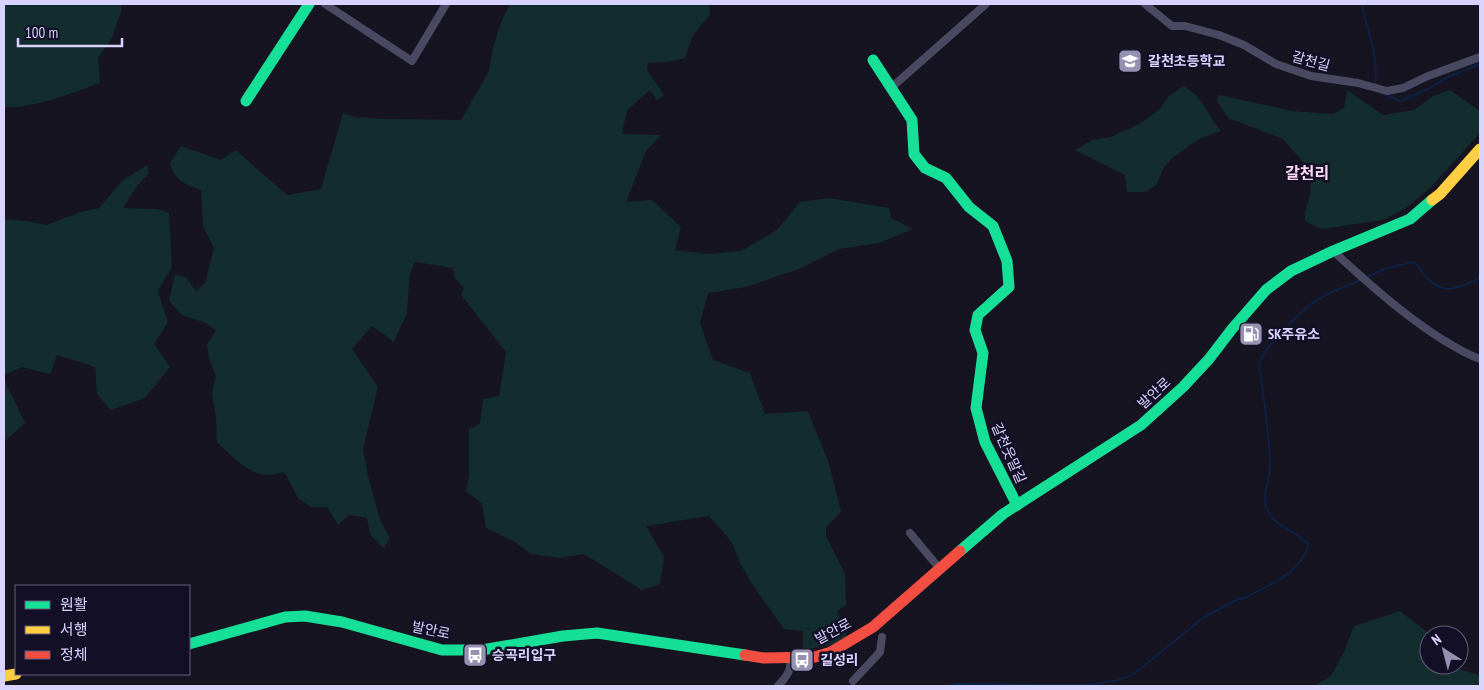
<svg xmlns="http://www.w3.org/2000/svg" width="1484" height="690" font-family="'PT Sans Narrow','Noto Sans KR',sans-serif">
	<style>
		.green { fill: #132c2d }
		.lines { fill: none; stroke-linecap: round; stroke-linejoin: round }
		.stream { stroke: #0d2144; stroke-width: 2 }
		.street { stroke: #4a4962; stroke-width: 8 }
		.fast { stroke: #16e098; stroke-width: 11 }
		.slow { stroke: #ffcf43; stroke-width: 11 }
		.jam { stroke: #f24e42; stroke-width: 11 }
		.labels { text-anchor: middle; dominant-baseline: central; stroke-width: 5; stroke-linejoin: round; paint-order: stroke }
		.poi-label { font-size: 14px; font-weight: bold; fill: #d9d4ff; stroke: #130f26; text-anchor: start }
		.street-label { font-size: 14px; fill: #d9d4ff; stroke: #130f26 }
		.quarter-label { font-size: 16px; font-weight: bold; fill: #ffd6f0; stroke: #130f26 }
	</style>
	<rect width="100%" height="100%" fill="#161421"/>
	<g class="green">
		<path d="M 4,4 L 120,4 L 122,9 L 112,38 L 98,58 L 100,83 C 69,94 37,108 4,107 Z"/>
		<path d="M 510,4 L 709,4 L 710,14 L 692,37 L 685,58 L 668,62 L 648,63 L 647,70 L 664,95 L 657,100 L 650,90 L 627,110 L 622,134 L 661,135 L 646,151 L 626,202 L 652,200 L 681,227 L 675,250 L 709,254 L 741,251 L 777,230 L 800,202 L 829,198 L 889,208 L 891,218 L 913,229 L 879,243 L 839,249 L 799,269 L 746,287 L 708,293 L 700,323 L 713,360 L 750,373 L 765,414 L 808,411 L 829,463 L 841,512 L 826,527 L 826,536 L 845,574 L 846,605 L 837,611 L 847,636 L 832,645 L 803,650 L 803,631 L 784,629 L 750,581 L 740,563 L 731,541 L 709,516 L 646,526 L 664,557 L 660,584 L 642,590 L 584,554 L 558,558 L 531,554 L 515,542 L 486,528 L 482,504 L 466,491 L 469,475 L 469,429 L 480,424 L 483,399 L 499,396 L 506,352 L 461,295 L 464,288 L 455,278 L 453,268 L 415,262 L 410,273 L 407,313 L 394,342 L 372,326 L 352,349 L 378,387 L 363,449 L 368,476 L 379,516 L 390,539 L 383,548 L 370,534 L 367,518 L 349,515 L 338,525 L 327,507 L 311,507 L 298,498 L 285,473 C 279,472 275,475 269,475 C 250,476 229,454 217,442 L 216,417 L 212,393 L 216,376 L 209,358 L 207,344 L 216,331 L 206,323 L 182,315 L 169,301 L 175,274 L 187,278 L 196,291 L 205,283 L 214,248 L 203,226 L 201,190 C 185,185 173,179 170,163 L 181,146 L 221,160 L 236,150 L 287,195 L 321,189 L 343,113 L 355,117 L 385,119 L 461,120 L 489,71 L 493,47 L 502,20 Z"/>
		<path d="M 1184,86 C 1205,99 1206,113 1221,131 L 1199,139 L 1172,158 L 1163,169 L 1157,184 L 1146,192 L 1127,192 L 1125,175 L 1075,150 L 1092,140 L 1111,137 L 1141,123 L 1160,109 L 1169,96 Z"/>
		<path d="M 1347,90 L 1383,115 L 1414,110 L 1433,96 L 1450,90 L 1480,111 L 1480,133 L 1430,188 L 1406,208 L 1383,220 L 1321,229 L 1305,221 L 1305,212 L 1310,196 L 1311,177 L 1304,163 L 1283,139 L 1228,118 L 1217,101 L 1219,95 L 1293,111 L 1333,114 L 1344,108 Z"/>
		<path d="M 147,165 L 149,173 L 137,186 L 123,208 L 157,209 L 169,213 L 172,267 L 158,291 L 168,322 L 154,344 L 170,367 L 145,398 L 111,410 L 97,394 L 95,367 L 57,355 L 50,374 L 22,367 L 4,375 L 4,219 L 26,221 L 46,225 L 81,212 L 99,208 L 122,181 Z"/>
		<path d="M 4,379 L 25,423 L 4,442 Z"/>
		<path d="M 1400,611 L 1431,635 L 1429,635 L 1429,665 L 1456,665 L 1459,669 L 1480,675 L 1480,686 L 1314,686 L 1331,676 L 1344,652 L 1354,626 Z"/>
	</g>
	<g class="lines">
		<g class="stream">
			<path d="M 1362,4 C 1367,33 1379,53 1375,84"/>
			<path d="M 1383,94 L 1400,101 L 1430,88 L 1446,78 L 1480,64"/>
			<path d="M 1367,277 L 1387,268 L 1414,262 C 1420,268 1424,275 1429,280 C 1447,297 1463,285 1480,278"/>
			<path d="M 948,686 L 956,684 L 1089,685 L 1118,680 L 1134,674 L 1203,618 L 1238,599 L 1245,598 C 1269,585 1301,573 1309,544 C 1297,532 1273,526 1266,508 C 1262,496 1271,475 1270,462 C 1269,430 1263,396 1259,363 C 1268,343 1306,304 1326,295 C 1338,289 1350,285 1362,279"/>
		</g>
		<g class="street">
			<path d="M 325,4 L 412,61 L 446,4"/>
			<path d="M 1145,4 L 1172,26 L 1185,26 L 1219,35 L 1244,45 L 1276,64 L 1311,76 L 1358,83 L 1387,91 L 1403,88 L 1428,76 L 1480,57"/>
			<path d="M 892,87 L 986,4"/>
			<path d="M 1333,251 C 1367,282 1401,313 1440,338 C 1453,346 1465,354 1480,359"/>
			<path d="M 910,533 L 940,569"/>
			<path d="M 853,681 L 880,652 L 882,637"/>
			<path d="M 778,686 C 787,676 792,671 790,657"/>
		</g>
		<g class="fast">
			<path d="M 873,60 L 912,120 L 914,154 L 925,168 L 946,178 L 969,207 L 993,226 L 1007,261 L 1009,287 L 978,315 L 975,330 L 983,353 L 976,408 L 985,442 L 1017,505"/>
			<path d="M 246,101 L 309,4"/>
			<path d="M 960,551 L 1003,514 L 1141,425 L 1183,387 L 1209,359 L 1232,329 L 1266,290 L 1291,271 L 1333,251 L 1410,219 L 1432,200"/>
			<path d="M 189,644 L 285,617 L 305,616 L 342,622 L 442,650 L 482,650 L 563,636 L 597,633 L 745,655"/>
		</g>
		<g class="slow">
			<path d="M 1432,200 L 1440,194 L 1480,149"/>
			<path d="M 4,676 L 16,674"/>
		</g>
		<path class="jam" d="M 745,655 L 764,658 L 815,657 L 831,652 L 873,627 L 960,551"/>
	</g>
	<defs>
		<g id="school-square" transform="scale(1.25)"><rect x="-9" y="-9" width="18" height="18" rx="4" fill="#9591b1" stroke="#130f26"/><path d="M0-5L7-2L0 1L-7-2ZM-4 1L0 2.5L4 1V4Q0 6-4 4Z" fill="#fff"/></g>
		<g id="fuel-square" transform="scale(1.25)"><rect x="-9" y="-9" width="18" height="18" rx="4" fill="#9591b1" stroke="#130f26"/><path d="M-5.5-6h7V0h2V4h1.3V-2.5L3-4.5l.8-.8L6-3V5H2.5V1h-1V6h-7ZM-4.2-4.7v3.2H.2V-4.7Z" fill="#fff"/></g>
		<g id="bus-square" transform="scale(1.25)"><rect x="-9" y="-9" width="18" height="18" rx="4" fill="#9591b1" stroke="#130f26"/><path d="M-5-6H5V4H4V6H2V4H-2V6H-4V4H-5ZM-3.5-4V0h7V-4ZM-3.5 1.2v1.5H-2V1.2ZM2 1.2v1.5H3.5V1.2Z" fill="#fff"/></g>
	</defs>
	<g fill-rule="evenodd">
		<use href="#school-square" x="1130" y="61"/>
		<use href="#fuel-square" x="1251" y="334"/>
		<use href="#bus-square" x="475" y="655"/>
		<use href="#bus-square" x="802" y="660"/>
	</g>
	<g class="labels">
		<g class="poi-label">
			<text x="1148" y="61">갈천초등학교</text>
			<text x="1268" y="334">SK주유소</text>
			<text x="492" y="655">승곡리입구</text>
			<text x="820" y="660">길성리</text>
		</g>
		<g class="street-label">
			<text transform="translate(1311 61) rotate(15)">갈천길</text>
			<text transform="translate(1154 393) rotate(-43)">발안로</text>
			<text transform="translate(1009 453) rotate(66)">갈천웃말길</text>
			<text transform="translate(431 630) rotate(12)">발안로</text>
			<text transform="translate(833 631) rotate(-28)">발안로</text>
		</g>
		<g class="quarter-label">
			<text x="1307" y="173">갈천리</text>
		</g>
	</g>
	<rect width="1484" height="690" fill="none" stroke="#d9d4ff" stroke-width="10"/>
	<rect x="15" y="585" width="175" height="90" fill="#130f26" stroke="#625e7d"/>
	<rect x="25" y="601" width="25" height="8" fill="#16e098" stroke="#625e7d"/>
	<text x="60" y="610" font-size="15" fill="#d9d4ff">원활</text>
	<rect x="25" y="626" width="25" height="8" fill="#ffcf43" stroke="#625e7d"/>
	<text x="60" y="635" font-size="15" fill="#d9d4ff">서행</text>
	<rect x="25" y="651" width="25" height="8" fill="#f24e42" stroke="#625e7d"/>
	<text x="60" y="660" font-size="15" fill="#d9d4ff">정체</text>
	<g transform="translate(1444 650) rotate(324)"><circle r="24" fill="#130f26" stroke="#625e7d"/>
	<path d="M0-4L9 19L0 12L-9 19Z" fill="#9591b1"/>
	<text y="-8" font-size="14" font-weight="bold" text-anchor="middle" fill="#d9d4ff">N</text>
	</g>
	<path d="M18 38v8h104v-8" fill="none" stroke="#d9d4ff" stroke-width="2.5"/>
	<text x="25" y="38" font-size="15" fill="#d9d4ff" stroke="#130f26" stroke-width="4" paint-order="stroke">100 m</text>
</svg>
